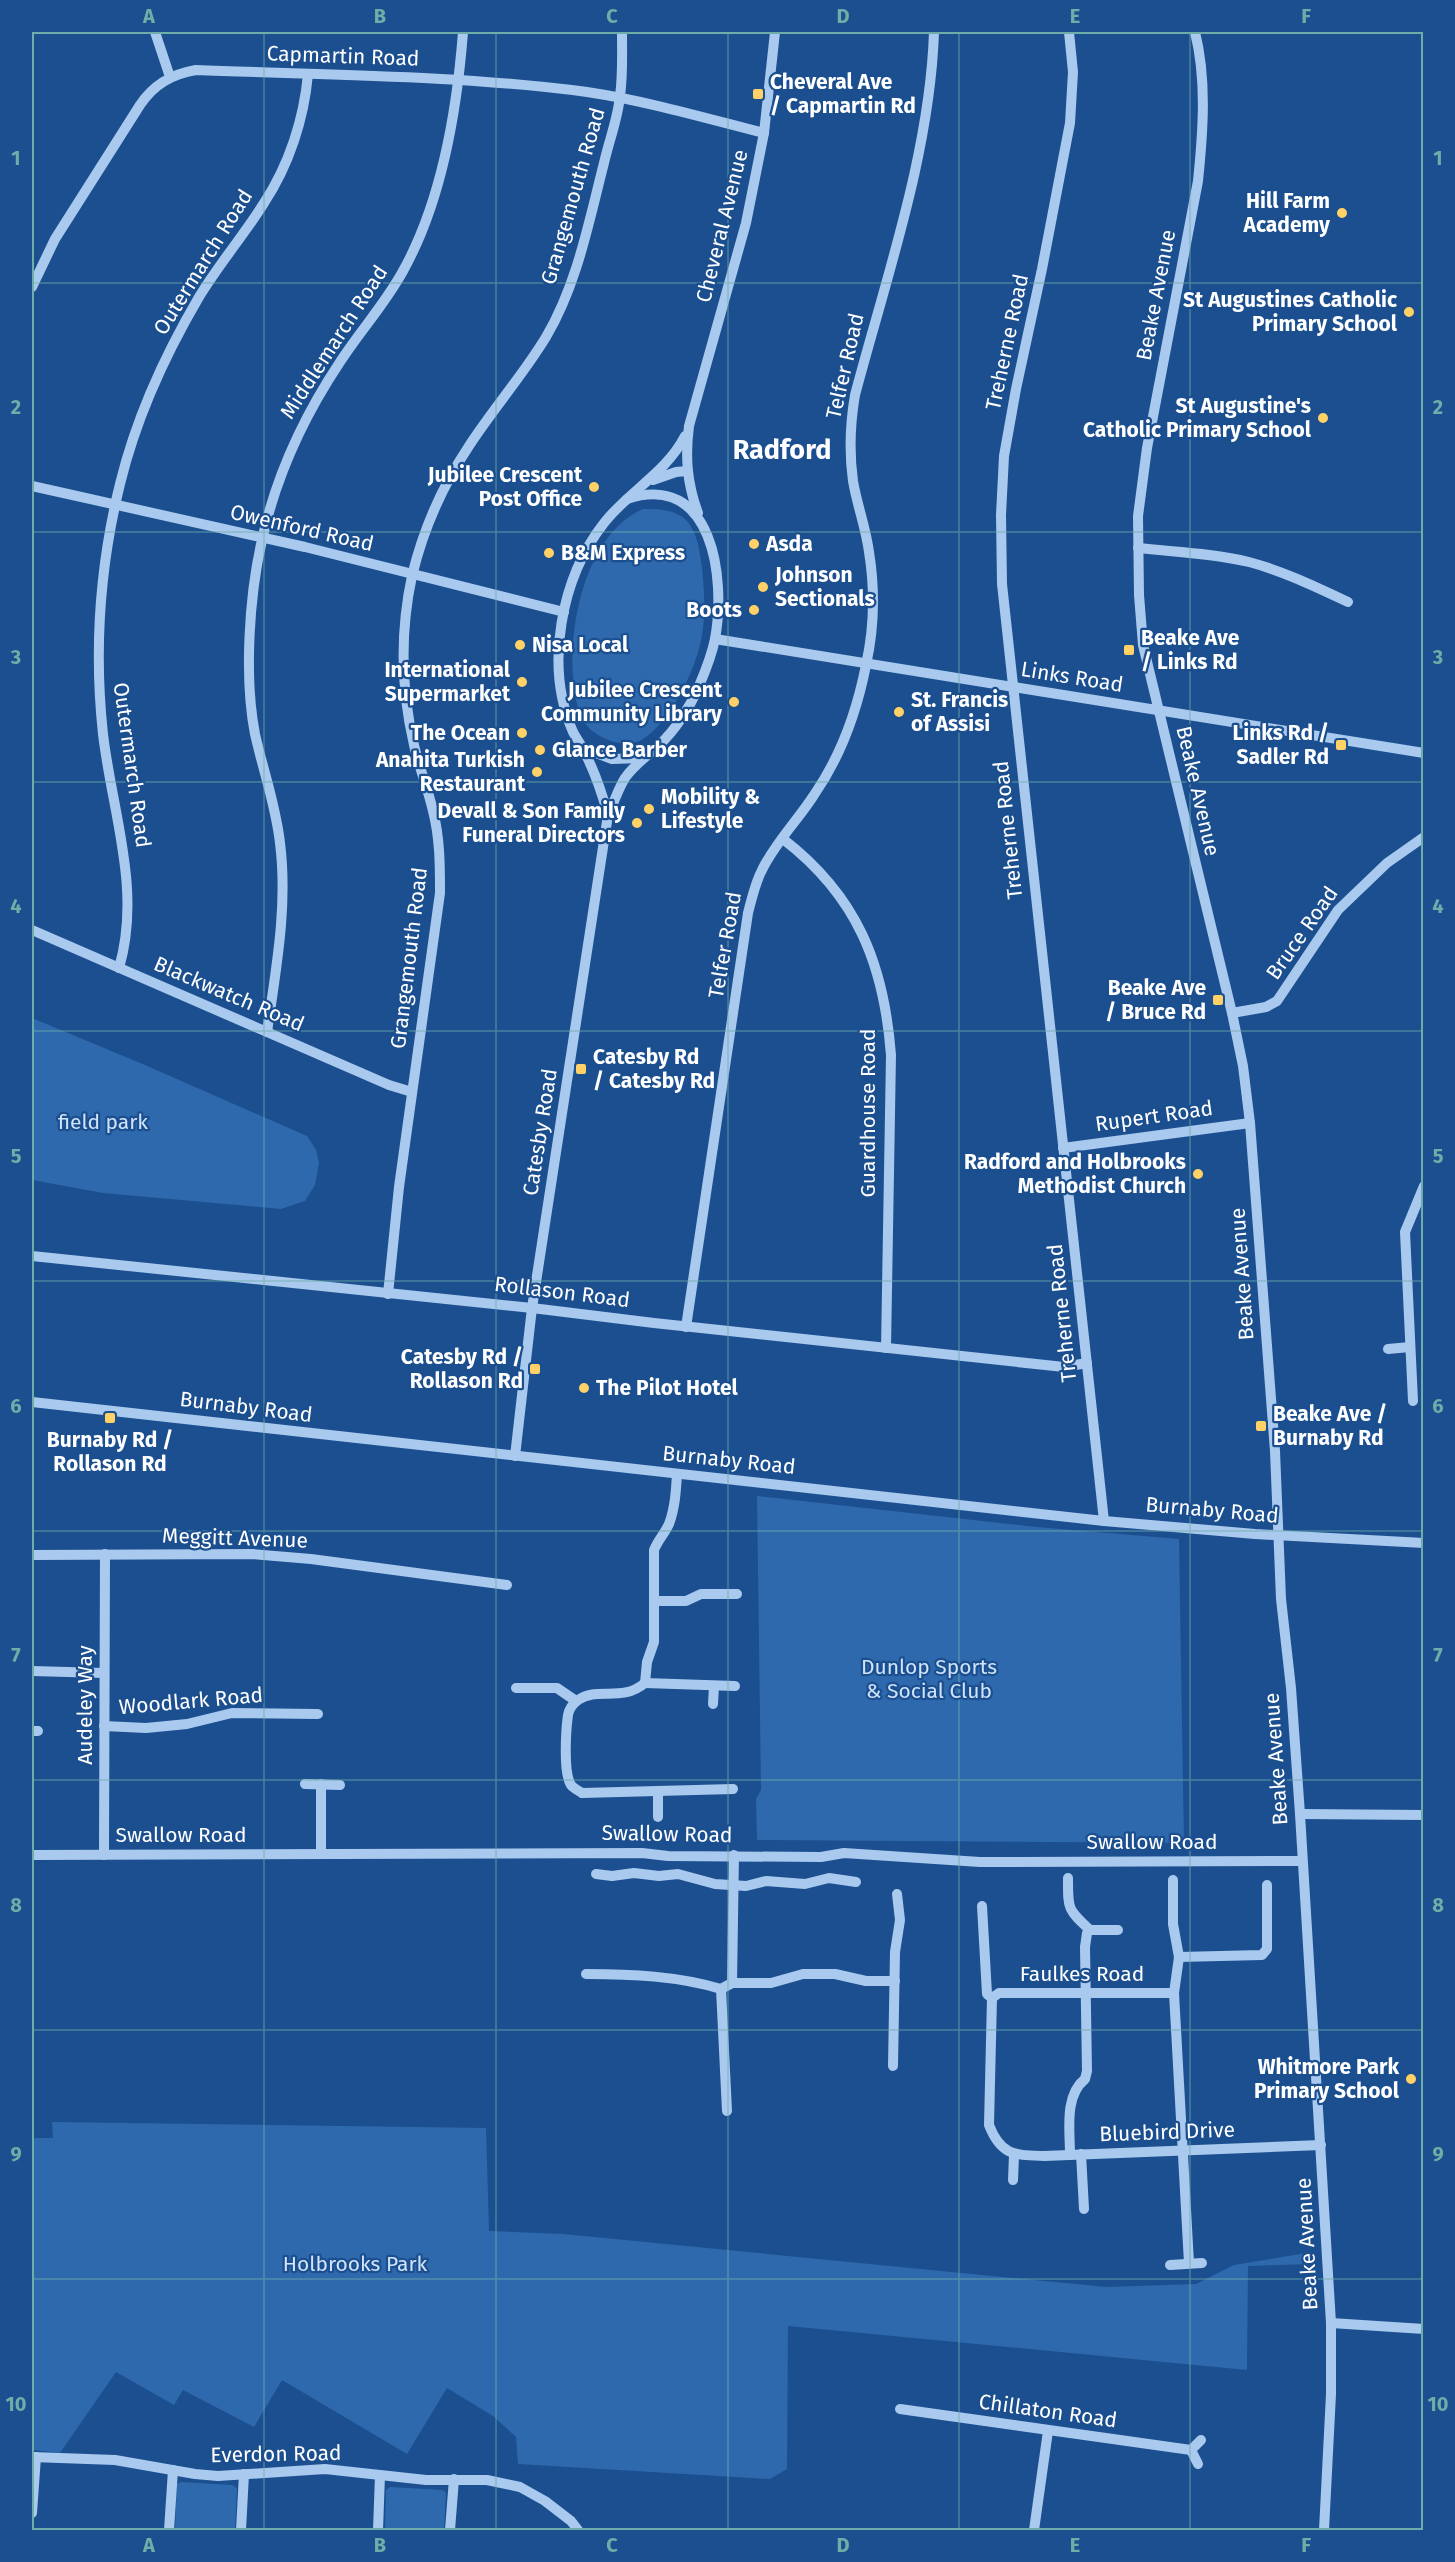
<svg xmlns="http://www.w3.org/2000/svg" width="1455" height="2562" font-family="'Fira Sans',sans-serif">
	<style>
		.green { fill: #2e69ad }
		.lines { fill: none; stroke-linecap: round; stroke-linejoin: round }
		.minor { stroke: #a9c9ee; stroke-width: 10 }
		.grid { fill: none; stroke: #6fada8; stroke-width: 1.5; stroke-opacity: 0.55 }
		.poi-dot { fill: #ffd166; stroke: #1b4f8f; stroke-width: 2 }
		.labels { text-anchor: middle; dominant-baseline: central; stroke-width: 4.5; stroke-linejoin: round; paint-order: stroke }
		.street-label { font-size: 21px; fill: #fff; stroke: #1b4f8f }
		.poi-label { font-size: 21px; font-weight: bold; fill: #fff; stroke: #1b4f8f; text-anchor: end }
		.park-label { font-size: 21px; fill: #cfe3fa; stroke: #1b4f8f }
		.district-label { font-size: 27px; font-weight: bold; fill: #fff; stroke: #1b4f8f }
		.neatline { fill: none; stroke: #6fada8; stroke-width: 2 }
		.grid-label { font-size: 20px; text-anchor: middle; font-weight: bold; fill: #6fada8 }
	</style>
	<rect width="100%" height="100%" fill="#1b4f8f"/>
	<g class="green">
		<path d="M 643,509 C 657,509 675,509 686,520 C 697,531 700,552 702,567 C 704,589 706,612 702,635 C 697,667 673,717 646,737 C 631,749 610,743 595,733 C 579,722 576,703 574,685 C 567,629 585,534 643,509 Z"/>
		<path d="M 32,1018 L 145,1065 L 307,1136 L 316,1150 L 319,1163 L 315,1185 L 305,1201 L 281,1209 L 103,1193 L 32,1180 Z"/>
		<path d="M 757,1496 L 1037,1527 L 1179,1539 L 1184,1843 L 757,1840 L 756,1799 L 761,1790 Z"/>
		<path d="M 52,2122 L 486,2128 L 489,2231 L 563,2234 L 1106,2287 L 1196,2284 L 1234,2265 L 1312,2252 L 1313,2264 L 1248,2266 L 1247,2370 L 788,2326 L 787,2469 L 770,2479 L 518,2464 L 516,2437 L 493,2416 L 447,2388 L 407,2454 L 282,2380 L 254,2427 L 183,2390 L 174,2405 L 116,2372 L 60,2453 L 32,2450 L 32,2138 L 53,2138 Z"/>
		<path d="M 181,2482 L 232,2485 L 237,2488 L 235,2530 L 175,2530 L 177,2484 Z"/>
		<path d="M 390,2487 L 443,2490 L 446,2493 L 444,2530 L 385,2530 L 386,2490 Z"/>
	</g>
	<g class="lines">
		<g class="minor">
			<path d="M 155,32 L 170,77"/>
			<path d="M 1069,32 L 1073,72 L 1070,123 L 1042,269 L 1016,389 L 1004,456 L 1001,515 L 1002,584 L 1104,1521"/>
			<path d="M 1195,32 C 1207,80 1203,132 1198,181 L 1147,448 L 1138,516 L 1139,595 L 1143,645 L 1232,1013 L 1243,1066 L 1250,1123 L 1275,1451 L 1281,1599 L 1291,1688 L 1300,1814 L 1331,2323 L 1331,2394 L 1324,2530"/>
			<path d="M 32,287 L 55,239 L 140,105 C 154,84 172,74 196,70 C 326,75 458,75 587,92 C 647,101 705,118 764,133"/>
			<path d="M 653,480 L 676,472 L 687,471"/>
			<path d="M 32,486 L 305,547 L 564,612"/>
			<path d="M 698,513 C 687,483 685,457 689,426 L 746,223 L 764,133 L 775,32"/>
			<path d="M 1138,548 C 1174,552 1213,553 1249,562 C 1283,571 1316,587 1348,602"/>
			<path d="M 715,639 L 1424,753"/>
			<path d="M 583,748 L 612,759 L 642,758"/>
			<path d="M 608,815 C 602,793 595,772 584,751 C 581,744 576,738 573,732 C 544,666 561,578 604,523 C 629,491 666,473 685,436"/>
			<path d="M 783,839 C 857,896 884,964 891,1055 L 886,1348"/>
			<path d="M 32,930 L 389,1085 L 412,1092"/>
			<path d="M 119,968 C 142,890 112,812 103,734 C 94,651 100,565 120,484 C 136,418 165,355 199,297 C 219,264 244,235 264,203 C 289,165 304,119 308,74"/>
			<path d="M 1232,1013 L 1266,1007 L 1277,1001 L 1338,910 L 1387,863 L 1424,837"/>
			<path d="M 267,1032 C 276,969 288,906 280,843 C 276,806 263,770 255,734 C 244,678 249,596 262,540 C 276,476 304,416 340,362 C 360,331 385,304 403,271 C 442,201 457,110 463,32"/>
			<path d="M 1063,1148 L 1250,1123"/>
			<path d="M 32,1256 L 532,1308 L 654,1323 L 1064,1367 L 1087,1363"/>
			<path d="M 388,1294 L 399,1187 L 440,893 C 440,866 440,838 433,811 C 428,789 419,767 414,745 C 401,689 400,632 412,576 C 423,530 443,485 469,446 C 493,409 523,375 546,337 C 577,285 589,221 604,163 C 609,141 618,118 620,96 C 623,75 622,53 622,32"/>
			<path d="M 686,1327 L 748,913 C 752,898 755,883 762,870 C 775,843 798,820 814,795 C 841,756 857,711 866,665 C 874,629 875,589 869,552 C 866,528 857,505 853,481 C 849,452 850,424 855,395 C 886,278 930,153 934,32"/>
			<path d="M 1388,1349 L 1410,1347"/>
			<path d="M 1413,1401 L 1405,1232 L 1424,1186"/>
			<path d="M 32,1402 L 1104,1521 L 1255,1534 L 1424,1543"/>
			<path d="M 515,1456 L 532,1308 L 608,815 C 614,803 618,789 625,778 C 634,765 646,757 658,746 C 675,731 690,707 699,686 C 705,672 712,654 715,639 C 726,578 713,471 627,499"/>
			<path d="M 677,1474 C 676,1491 675,1508 669,1524 C 665,1533 658,1540 654,1550 L 654,1642 L 647,1662 L 645,1683 C 621,1703 598,1686 578,1700 C 574,1703 569,1709 568,1715 C 566,1729 563,1773 571,1785 C 573,1788 579,1791 582,1793 L 733,1789"/>
			<path d="M 32,1555 L 252,1554 L 311,1559 L 507,1585"/>
			<path d="M 654,1601 L 686,1601 L 701,1594 L 737,1594"/>
			<path d="M 32,1671 L 104,1673"/>
			<path d="M 645,1683 L 735,1686"/>
			<path d="M 516,1688 L 557,1688 L 576,1701"/>
			<path d="M 713,1704 L 714,1686"/>
			<path d="M 104,1726 L 146,1728 L 187,1724 L 232,1713 L 318,1714"/>
			<path d="M 32,1731 L 38,1731"/>
			<path d="M 305,1784 L 340,1785"/>
			<path d="M 1300,1814 L 1424,1815"/>
			<path d="M 658,1817 L 658,1791"/>
			<path d="M 321,1854 L 321,1784"/>
			<path d="M 32,1855 L 642,1853 L 668,1856 L 821,1857 L 844,1853 L 980,1862 L 1301,1861"/>
			<path d="M 104,1855 L 105,1554"/>
			<path d="M 596,1874 L 612,1876 L 634,1873 L 659,1876 L 678,1874 L 715,1884 L 746,1886 L 766,1881 L 805,1884 L 829,1878 L 856,1882"/>
			<path d="M 1068,1878 C 1068,1909 1067,1909 1090,1930 L 1118,1930"/>
			<path d="M 1173,1880 L 1173,1924 L 1179,1957 L 1174,1993 L 1189,2263"/>
			<path d="M 982,1906 L 987,1994 L 992,1998 L 989,2125 C 1001,2156 1015,2155 1044,2156 L 1321,2145"/>
			<path d="M 1179,1957 L 1262,1955 L 1267,1949 L 1267,1885"/>
			<path d="M 586,1974 C 631,1974 678,1976 721,1989"/>
			<path d="M 732,1983 L 771,1983 L 803,1974 L 835,1974 L 866,1981 L 895,1981"/>
			<path d="M 992,1998 L 999,1993 L 1174,1993"/>
			<path d="M 893,2066 L 895,1952 L 900,1920 L 897,1894"/>
			<path d="M 727,2111 L 721,1989 L 732,1983 L 734,1855"/>
			<path d="M 1081,2154 L 1084,2209"/>
			<path d="M 1070,2155 C 1070,2130 1064,2096 1085,2079 L 1087,2071 L 1085,1947 L 1087,1933 L 1090,1930"/>
			<path d="M 1013,2180 L 1014,2155"/>
			<path d="M 1170,2265 L 1202,2263"/>
			<path d="M 1331,2323 L 1424,2329"/>
			<path d="M 900,2409 L 1191,2450"/>
			<path d="M 32,2457 L 115,2460 L 195,2474 L 218,2476 L 325,2469 L 426,2480 L 487,2480 L 520,2487 L 545,2501 L 571,2521 L 578,2530"/>
			<path d="M 1198,2464 L 1191,2450 L 1201,2440"/>
			<path d="M 32,2513 L 36,2457"/>
			<path d="M 169,2530 L 173,2470"/>
			<path d="M 241,2530 L 244,2474"/>
			<path d="M 378,2530 L 380,2475"/>
			<path d="M 450,2530 L 454,2479"/>
			<path d="M 1034,2530 L 1048,2431"/>
		</g>
	</g>
	<path class="grid" d="M 264,32 L 264,2530M 496,32 L 496,2530M 728,32 L 728,2530M 959,32 L 959,2530M 1190,32 L 1190,2530M 32,283 L 1424,283M 32,532 L 1424,532M 32,782 L 1424,782M 32,1031 L 1424,1031M 32,1281 L 1424,1281M 32,1531 L 1424,1531M 32,1780 L 1424,1780M 32,2030 L 1424,2030M 32,2279 L 1424,2279"/>
	<g class="poi-dot">
		<rect x="752" y="88" width="12" height="12" rx="3"/>
		<circle cx="1342" cy="213" r="6"/>
		<circle cx="1409" cy="312" r="6"/>
		<circle cx="1323" cy="418" r="6"/>
		<circle cx="594" cy="487" r="6"/>
		<circle cx="754" cy="544" r="6"/>
		<circle cx="549" cy="553" r="6"/>
		<circle cx="763" cy="587" r="6"/>
		<circle cx="754" cy="610" r="6"/>
		<circle cx="520" cy="645" r="6"/>
		<rect x="1123" y="644" width="12" height="12" rx="3"/>
		<circle cx="522" cy="682" r="6"/>
		<circle cx="734" cy="702" r="6"/>
		<circle cx="899" cy="712" r="6"/>
		<circle cx="522" cy="733" r="6"/>
		<rect x="1335" y="739" width="12" height="12" rx="3"/>
		<circle cx="540" cy="750" r="6"/>
		<circle cx="537" cy="772" r="6"/>
		<circle cx="649" cy="809" r="6"/>
		<circle cx="637" cy="823" r="6"/>
		<rect x="1212" y="994" width="12" height="12" rx="3"/>
		<rect x="575" y="1063" width="12" height="12" rx="3"/>
		<circle cx="1198" cy="1174" r="6"/>
		<rect x="529" y="1363" width="12" height="12" rx="3"/>
		<circle cx="584" cy="1388" r="6"/>
		<rect x="104" y="1412" width="12" height="12" rx="3"/>
		<rect x="1255" y="1420" width="12" height="12" rx="3"/>
		<circle cx="1411" cy="2079" r="6"/>
	</g>
	<g class="labels">
		<g class="street-label">
			<text transform="translate(343 56) rotate(2)">Capmartin Road</text>
			<text transform="translate(573 196) rotate(-74)">Grangemouth Road</text>
			<text transform="translate(722 226) rotate(-76)">Cheveral Avenue</text>
			<text transform="translate(203 262) rotate(-58)">Outermarch Road</text>
			<text transform="translate(1156 295) rotate(-79)">Beake Avenue</text>
			<text transform="translate(334 342) rotate(-57)">Middlemarch Road</text>
			<text transform="translate(1007 342) rotate(-78)">Treherne Road</text>
			<text transform="translate(845 366) rotate(-77)">Telfer Road</text>
			<text transform="translate(302 528) rotate(13)">Owenford Road</text>
			<text transform="translate(1072 677) rotate(9)">Links Road</text>
			<text transform="translate(132 765) rotate(82)">Outermarch Road</text>
			<text transform="translate(1198 791) rotate(77)">Beake Avenue</text>
			<text transform="translate(1008 830) rotate(-96)">Treherne Road</text>
			<text transform="translate(1302 933) rotate(-55)">Bruce Road</text>
			<text transform="translate(725 945) rotate(-80)">Telfer Road</text>
			<text transform="translate(409 958) rotate(-83)">Grangemouth Road</text>
			<text transform="translate(229 994) rotate(23)">Blackwatch Road</text>
			<text transform="translate(868 1113) rotate(-90)">Guardhouse Road</text>
			<text transform="translate(1154 1116) rotate(-8)">Rupert Road</text>
			<text transform="translate(540 1132) rotate(-81)">Catesby Road</text>
			<text transform="translate(1242 1274) rotate(-94)">Beake Avenue</text>
			<text transform="translate(562 1292) rotate(7)">Rollason Road</text>
			<text transform="translate(1062 1313) rotate(-96)">Treherne Road</text>
			<text transform="translate(246 1407) rotate(7)">Burnaby Road</text>
			<text transform="translate(729 1460) rotate(6)">Burnaby Road</text>
			<text transform="translate(1212 1510) rotate(5)">Burnaby Road</text>
			<text transform="translate(235 1538) rotate(2)">Meggitt Avenue</text>
			<text transform="translate(191 1701) rotate(-5)">Woodlark Road</text>
			<text transform="translate(85 1705) rotate(-90)">Audeley Way</text>
			<text transform="translate(1276 1759) rotate(-94)">Beake Avenue</text>
			<text transform="translate(667 1834) rotate(1)">Swallow Road</text>
			<text x="181" y="1835">Swallow Road</text>
			<text x="1152" y="1842">Swallow Road</text>
			<text x="1082" y="1974">Faulkes Road</text>
			<text transform="translate(1167 2132) rotate(-2)">Bluebird Drive</text>
			<text transform="translate(1307 2244) rotate(-93)">Beake Avenue</text>
			<text transform="translate(1048 2411) rotate(8)">Chillaton Road</text>
			<text transform="translate(276 2454) rotate(-1)">Everdon Road</text>
		</g>
		<g class="poi-label">
			<text x="770" y="82" text-anchor="start">Cheveral Ave<tspan x="770" dy="24">/ Capmartin Rd</tspan></text>
			<text x="1330" y="201">Hill Farm<tspan x="1330" dy="24">Academy</tspan></text>
			<text x="1397" y="300">St Augustines Catholic<tspan x="1397" dy="24">Primary School</tspan></text>
			<text x="1311" y="406">St Augustine's<tspan x="1311" dy="24">Catholic Primary School</tspan></text>
			<text x="582" y="475">Jubilee Crescent<tspan x="582" dy="24">Post Office</tspan></text>
			<text x="766" y="544" text-anchor="start">Asda</text>
			<text x="561" y="553" text-anchor="start">B&amp;M Express</text>
			<text x="775" y="575" text-anchor="start">Johnson<tspan x="775" dy="24">Sectionals</tspan></text>
			<text x="742" y="610">Boots</text>
			<text x="1141" y="638" text-anchor="start">Beake Ave<tspan x="1141" dy="24">/ Links Rd</tspan></text>
			<text x="532" y="645" text-anchor="start">Nisa Local</text>
			<text x="510" y="670">International<tspan x="510" dy="24">Supermarket</tspan></text>
			<text x="722" y="690">Jubilee Crescent<tspan x="722" dy="24">Community Library</tspan></text>
			<text x="911" y="700" text-anchor="start">St. Francis<tspan x="911" dy="24">of Assisi</tspan></text>
			<text x="510" y="733">The Ocean</text>
			<text x="1329" y="733">Links Rd /<tspan x="1329" dy="24">Sadler Rd</tspan></text>
			<text x="552" y="750" text-anchor="start">Glance Barber</text>
			<text x="525" y="760">Anahita Turkish<tspan x="525" dy="24">Restaurant</tspan></text>
			<text x="661" y="797" text-anchor="start">Mobility &amp;<tspan x="661" dy="24">Lifestyle</tspan></text>
			<text x="625" y="811">Devall &amp; Son Family<tspan x="625" dy="24">Funeral Directors</tspan></text>
			<text x="1206" y="988">Beake Ave<tspan x="1206" dy="24">/ Bruce Rd</tspan></text>
			<text x="593" y="1057" text-anchor="start">Catesby Rd<tspan x="593" dy="24">/ Catesby Rd</tspan></text>
			<text x="1186" y="1162">Radford and Holbrooks<tspan x="1186" dy="24">Methodist Church</tspan></text>
			<text x="523" y="1357">Catesby Rd /<tspan x="523" dy="24">Rollason Rd</tspan></text>
			<text x="596" y="1388" text-anchor="start">The Pilot Hotel</text>
			<text x="1273" y="1414" text-anchor="start">Beake Ave /<tspan x="1273" dy="24">Burnaby Rd</tspan></text>
			<text x="110" y="1440" text-anchor="middle">Burnaby Rd /<tspan x="110" dy="24">Rollason Rd</tspan></text>
			<text x="1399" y="2067">Whitmore Park<tspan x="1399" dy="24">Primary School</tspan></text>
		</g>
		<g class="park-label">
			<text x="103" y="1122">field park</text>
			<text x="929" y="1667">Dunlop Sports<tspan x="929" dy="24">&amp; Social Club</tspan></text>
			<text x="355" y="2264">Holbrooks Park</text>
		</g>
		<g class="district-label">
			<text x="782" y="450">Radford</text>
		</g>
	</g>
	<rect width="1455" height="2562" fill="none" stroke="#1b4f8f" stroke-width="66"/>
	<rect x="33" y="33" width="1389" height="2496" class="neatline"/>
	<g class="grid-label">
		<text x="149" y="23">A</text>
		<text x="380" y="23">B</text>
		<text x="612" y="23">C</text>
		<text x="843" y="23">D</text>
		<text x="1075" y="23">E</text>
		<text x="1306" y="23">F</text>
		<text x="16" y="165">1</text>
		<text x="1438" y="165">1</text>
		<text x="16" y="414">2</text>
		<text x="1438" y="414">2</text>
		<text x="16" y="664">3</text>
		<text x="1438" y="664">3</text>
		<text x="16" y="913">4</text>
		<text x="1438" y="913">4</text>
		<text x="16" y="1163">5</text>
		<text x="1438" y="1163">5</text>
		<text x="16" y="1413">6</text>
		<text x="1438" y="1413">6</text>
		<text x="16" y="1662">7</text>
		<text x="1438" y="1662">7</text>
		<text x="16" y="1912">8</text>
		<text x="1438" y="1912">8</text>
		<text x="16" y="2161">9</text>
		<text x="1438" y="2161">9</text>
		<text x="16" y="2411">10</text>
		<text x="1438" y="2411">10</text>
		<text x="149" y="2552">A</text>
		<text x="380" y="2552">B</text>
		<text x="612" y="2552">C</text>
		<text x="843" y="2552">D</text>
		<text x="1075" y="2552">E</text>
		<text x="1306" y="2552">F</text>
	</g>
</svg>
